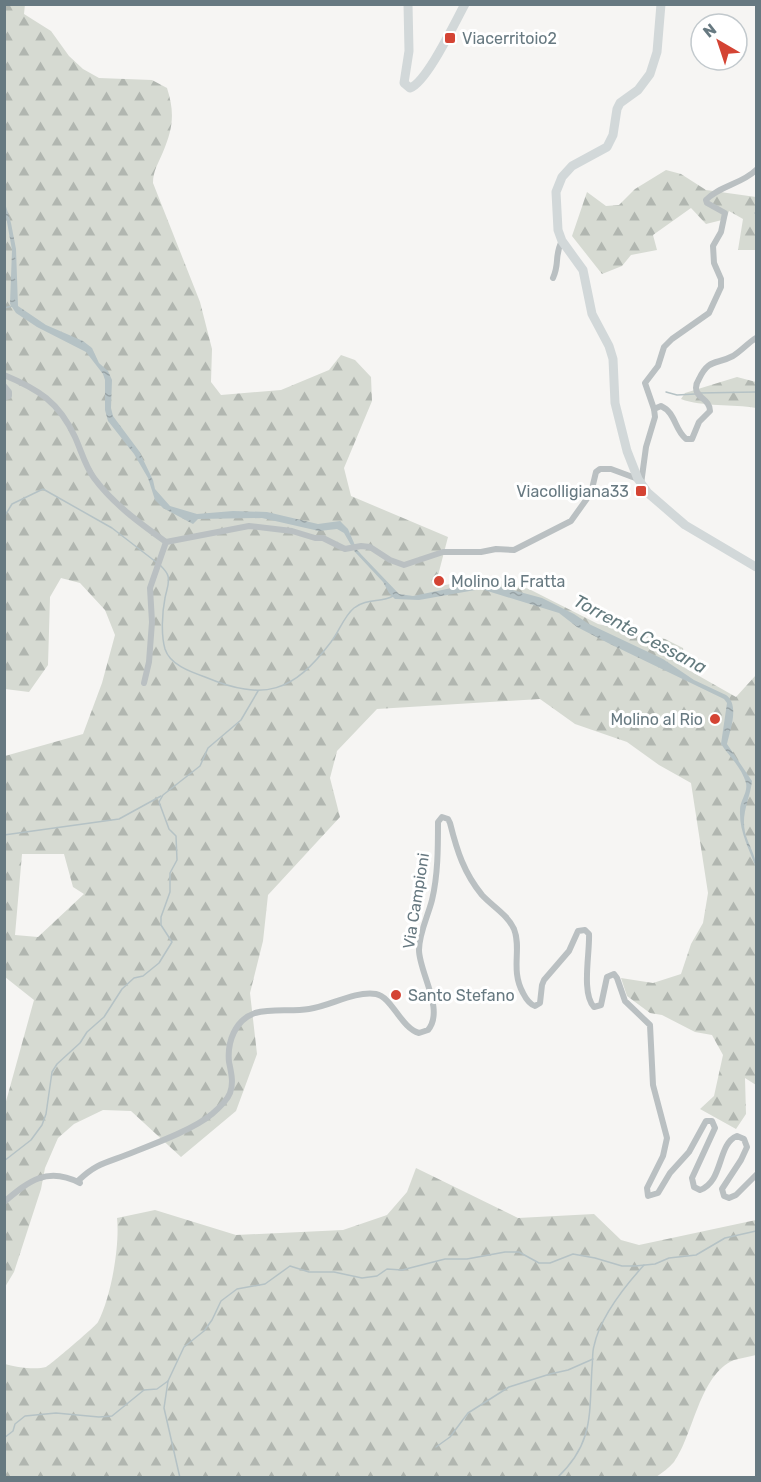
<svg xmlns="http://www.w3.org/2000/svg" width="761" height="1482" font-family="Rubik,sans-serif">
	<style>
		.forest { fill: url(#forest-firs); fill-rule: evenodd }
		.water { fill: url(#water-ripples) }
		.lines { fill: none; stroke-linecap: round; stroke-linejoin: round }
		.stream { stroke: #b5c2c5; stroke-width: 1.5 }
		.street { stroke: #bac0c2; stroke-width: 6 }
		.secondary { stroke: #d2d8d9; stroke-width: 9 }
		.poi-dot { fill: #d44434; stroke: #fff; stroke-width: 2 }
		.labels { text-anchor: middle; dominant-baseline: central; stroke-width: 6; stroke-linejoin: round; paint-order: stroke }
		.poi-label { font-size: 16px; fill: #677981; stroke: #fff; text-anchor: start }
		.street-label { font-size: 16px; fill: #677981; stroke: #fff }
		.water-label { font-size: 18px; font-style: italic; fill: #637a7e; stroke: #fff }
	</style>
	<defs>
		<pattern id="forest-firs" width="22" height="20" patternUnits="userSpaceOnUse" patternTransform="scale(1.5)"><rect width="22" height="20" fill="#d6dad2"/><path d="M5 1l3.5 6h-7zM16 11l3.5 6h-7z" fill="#b1b6b0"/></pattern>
		<pattern id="water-ripples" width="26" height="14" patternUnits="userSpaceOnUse" patternTransform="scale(1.5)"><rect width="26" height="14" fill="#b5c2c5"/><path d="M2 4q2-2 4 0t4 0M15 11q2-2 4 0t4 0" fill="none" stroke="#97a2a5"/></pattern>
	</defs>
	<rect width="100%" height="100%" fill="#f6f5f3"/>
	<g class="forest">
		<path d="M 25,4 L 24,14 L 51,31 L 69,56 L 83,69 L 99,78 L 152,80 L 167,88 C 175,113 173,128 163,152 C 158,164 153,171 153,183 L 200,302 L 212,349 L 211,382 L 221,395 L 281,390 L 329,370 L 341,355 L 355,360 L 371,377 L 372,401 L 344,468 L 351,496 L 448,537 L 435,587 L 466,581 L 498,580 L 529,589 L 598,624 L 665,639 L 683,648 L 685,668 L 736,697 L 756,675 L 756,1085 L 745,1078 L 746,1114 L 736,1129 L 700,1109 L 714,1096 L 723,1055 L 712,1035 L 695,1032 L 662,1015 L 650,1013 L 627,996 L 621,978 L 653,983 L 681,974 L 691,944 L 703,923 L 708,893 L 691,783 L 659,765 L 627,742 L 575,724 L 540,699 L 377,709 L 337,751 L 330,778 L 340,817 L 268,895 L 263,941 L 250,993 L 257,1054 L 236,1111 L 181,1157 L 131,1111 L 103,1110 L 74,1124 L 58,1138 L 45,1168 L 41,1189 L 14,1272 L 5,1287 L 5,1105 L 34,1000 L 5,977 L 5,756 L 83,734 L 102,683 L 115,635 L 105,610 L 80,583 L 61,578 L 50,597 L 48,665 L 29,692 L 5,689 L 4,5 ZM 22,854 L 64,854 L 73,887 L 84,894 L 38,937 L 15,935 Z"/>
		<path d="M 666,170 L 681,174 L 706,190 L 756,197 L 756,250 L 738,250 L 743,219 L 729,211 L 726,219 L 706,224 L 691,208 L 653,235 L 657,250 L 631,255 L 622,266 L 602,274 L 572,236 L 587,192 L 606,206 L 619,205 L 635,189 Z"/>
		<path d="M 737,377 L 756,382 L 756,408 C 733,404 702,407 681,399 L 685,393 Z"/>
		<path d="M 416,1168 L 518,1218 L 594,1214 L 621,1240 L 639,1245 L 756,1220 L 756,1355 C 749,1357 741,1358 734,1360 C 699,1375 694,1434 674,1462 C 669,1468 662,1473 656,1477 L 5,1477 L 5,1364 C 14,1367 36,1370 46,1367 C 50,1365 96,1326 98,1322 C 111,1297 120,1246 117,1218 L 155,1210 L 236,1235 L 343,1230 L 387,1215 L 407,1192 Z"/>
	</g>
	<path class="water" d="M 4,200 L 11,223 L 16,249 L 18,306 L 46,325 L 83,341 L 92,348 L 99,363 L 108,371 L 112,380 L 111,408 L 113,416 L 139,451 L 153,480 L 155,489 L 170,506 L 197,514 L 233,511 L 267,512 L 318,524 L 340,521 L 348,529 L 357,550 L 399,594 L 413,596 L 466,585 L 491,584 L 542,598 L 574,614 L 589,624 L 663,659 L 694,680 L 726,695 C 740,705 730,730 727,744 L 752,781 C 750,799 741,813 745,832 C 748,845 756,854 756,868 C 749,848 739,832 740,810 C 740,800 748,793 746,783 C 742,768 729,756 721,744 L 727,703 L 724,699 L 610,644 L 577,627 L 559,613 L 481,589 L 419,600 L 395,599 L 389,593 L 383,582 L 355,552 L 344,533 L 337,529 L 319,531 L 262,518 L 198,519 L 193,524 L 163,508 L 155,500 L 148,478 L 134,454 L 108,421 L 105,410 L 105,380 L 103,374 L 86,352 L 37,327 L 16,313 L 10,304 L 12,250 L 5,211 Z"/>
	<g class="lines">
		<g class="stream">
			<path d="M 755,213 L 756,214"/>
			<path d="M 4,308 L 12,306"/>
			<path d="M 666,392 L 677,395 L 695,394"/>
			<path d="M 699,393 L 756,392"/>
			<path d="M 4,517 L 12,504 L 43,489 L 112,528 L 156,562"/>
			<path d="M 160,565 C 163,568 167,572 168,576 C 170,584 166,591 165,598 C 162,613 161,635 165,649 C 170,665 191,672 205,677 C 265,702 293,692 331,642 C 339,632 344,616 354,608 C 367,598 381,603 393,596"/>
			<path d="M 4,835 L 119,819 L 161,796"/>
			<path d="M 4,1161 L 31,1140 L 42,1125 L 46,1114 L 52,1072 L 57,1064 L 80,1043 L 87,1032 L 104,1017 L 122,989 L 134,978 L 143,976 L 159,963 L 172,942 L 161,925 L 161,917 L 170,892 L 170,873 L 177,860 L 176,836 L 169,829 L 159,802 L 163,795 L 200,766 L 208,748 L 241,720 L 258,691"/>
			<path d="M 168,1381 L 164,1408 L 180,1478"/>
			<path d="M 4,1438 L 13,1431 L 15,1424 L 25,1416 L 56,1413 L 99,1417 L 112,1416 L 144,1390 L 157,1389 L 168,1381 L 184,1347 L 204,1331 L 212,1320 L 221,1301 L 237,1289 L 265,1284 L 290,1266 L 309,1272 L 334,1272 L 362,1278 L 377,1276 L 387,1269 L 402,1270 L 445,1259 L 467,1259 L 505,1252 L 519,1252 L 539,1263 L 550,1263 L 573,1254 L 595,1258 L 622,1266 L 635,1266 L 655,1264 L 669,1258 L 696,1255 L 725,1238 L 756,1231"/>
			<path d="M 436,1447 L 450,1437 L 468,1413 L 509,1387 L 550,1374 L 568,1370 L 593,1359"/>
			<path d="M 557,1478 C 594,1443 589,1415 592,1368 C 593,1361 592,1352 594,1346 C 600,1317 625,1286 644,1265"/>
		</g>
		<g class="street">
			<path d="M 553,278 C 560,263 554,255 562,241"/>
			<path d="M 4,375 C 38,389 59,402 75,437 C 81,450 85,466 94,478 C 113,504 141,524 166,542 L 249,526 L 292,531 L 315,538 L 323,538 L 345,549 L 361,546 L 370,547 L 390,560 L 404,565 L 443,552 L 481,552 L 496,549 L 514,550 L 571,521 L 591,493 L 596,472 L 600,469 L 611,469 L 638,479"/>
			<path d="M 4,386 L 9,392 L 9,396 L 4,398"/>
			<path d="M 654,409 L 661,406 C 676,413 674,429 686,439 L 692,439 L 699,422 L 710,411 C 710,399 696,398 696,388 C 696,384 697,382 699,379 C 709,358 716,365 733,356 C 741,351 748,343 756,338"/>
			<path d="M 641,484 L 646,447 L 655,417 L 654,409 L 645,383 L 658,366 L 664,347 L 672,339 L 709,313 L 721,287 L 721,279 L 714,263 L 713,246 L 721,232 L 725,213 L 707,203 L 706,200 C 719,186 742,184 756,170"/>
			<path d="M 144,683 L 149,662 L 152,622 L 150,588 L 166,542"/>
			<path d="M 4,1202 C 29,1181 47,1166 80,1183 L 79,1180 C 96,1164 105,1163 126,1155 C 151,1145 193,1130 212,1114 C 219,1108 227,1101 230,1093 C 234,1083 231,1072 229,1062 C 227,1042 235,1020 255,1013 C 273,1008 291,1012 309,1009 C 331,1006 353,991 376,994 C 392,997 401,1028 419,1033 L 428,1030 C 445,1010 419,972 419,950 C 419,933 428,916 432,900 C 438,875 438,848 438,822 L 442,817 L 448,819 L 450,823 C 457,851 464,873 482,895 C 492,906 508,915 514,929 C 522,949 510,969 523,993 C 526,999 529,1004 535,1006 L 540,1003 L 542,985 L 544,980 L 569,951 L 578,931 L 585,930 L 589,934 C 590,953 581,993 594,1007 L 601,1005 L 607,977 L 614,974 L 617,978 L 625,1001 L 650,1025 L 653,1085 L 667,1138 L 663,1156 L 647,1188 L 648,1196 L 658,1193 L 670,1173 L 689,1152 L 706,1121 L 712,1121 L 715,1128 L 692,1178 L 694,1187 L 700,1190 C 724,1181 717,1144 737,1136 L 744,1139 L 747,1147 L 741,1160 L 722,1189 L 724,1196 L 729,1198 L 736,1195 L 756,1175"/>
		</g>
		<g class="secondary">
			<path d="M 408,4 L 409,51 L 404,83 L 410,88 C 427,82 455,22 465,4"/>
			<path d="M 661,4 L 657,52 L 650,74 L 638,90 L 620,103 L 617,109 L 613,135 L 607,147 L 572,166 L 562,177 L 556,192 L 558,230 L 562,241 L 583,270 L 592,314 L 609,346 L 613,359 L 615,403 L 627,451 L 638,479 L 648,493 L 685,525 L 756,567"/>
		</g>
	</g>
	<g class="poi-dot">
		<rect x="444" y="32" width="12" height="12" rx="3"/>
		<rect x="635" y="485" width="12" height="12" rx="3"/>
		<circle cx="439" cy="581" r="6"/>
		<circle cx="715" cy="719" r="6"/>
		<circle cx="396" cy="995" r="6"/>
	</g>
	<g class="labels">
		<g class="poi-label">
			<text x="462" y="38">Viacerritoio2</text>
			<text x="629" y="491" text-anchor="end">Viacolligiana33</text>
			<text x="451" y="581">Molino la Fratta</text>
			<text x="703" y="719" text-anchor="end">Molino al Rio</text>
			<text x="408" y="995">Santo Stefano</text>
		</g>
		<g class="street-label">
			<text transform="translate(416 901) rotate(-81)">Via Campioni</text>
		</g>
		<g class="water-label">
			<text transform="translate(640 634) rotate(28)">Torrente Cessana</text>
		</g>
	</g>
	<rect width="761" height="1482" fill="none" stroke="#677981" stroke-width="12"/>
	<g transform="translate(719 42) rotate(321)"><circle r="28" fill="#ffffff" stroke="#c2c9cd" stroke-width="1.5"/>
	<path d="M0-4.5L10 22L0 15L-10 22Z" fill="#d44434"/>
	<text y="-9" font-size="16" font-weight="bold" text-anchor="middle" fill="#677981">N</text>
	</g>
</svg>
